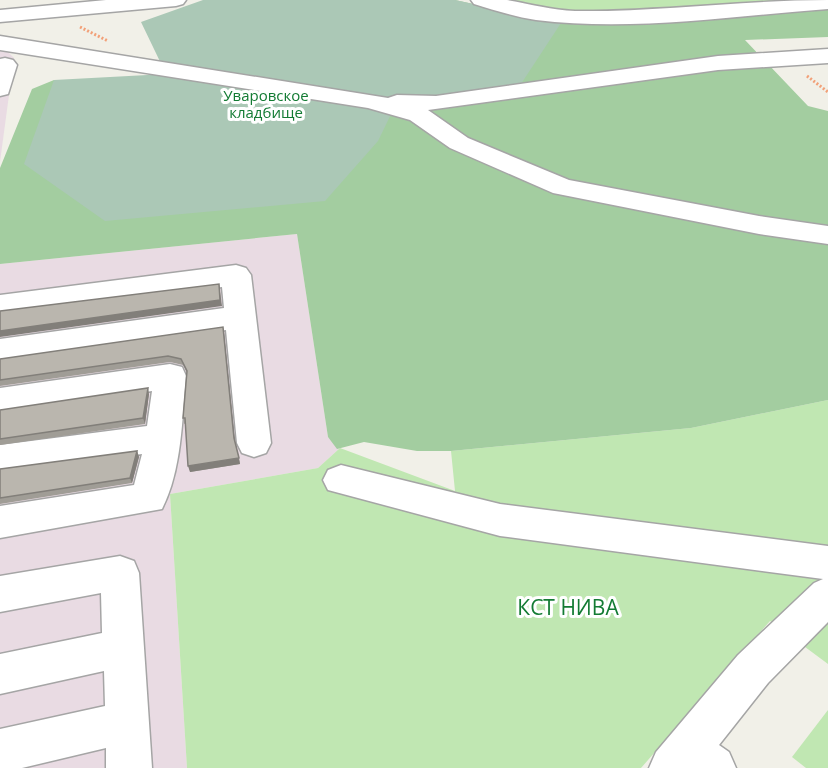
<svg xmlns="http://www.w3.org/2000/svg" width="828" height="768" font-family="'Open Sans',sans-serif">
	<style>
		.industrial { fill: #e9dbe3 }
		.grass { fill: #c0e7b2 }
		.forest { fill: #a3cda0 }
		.cemetery { fill: #abc8b6 }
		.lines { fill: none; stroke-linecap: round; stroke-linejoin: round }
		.minor-casing { stroke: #a5a5a5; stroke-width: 3 }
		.path { stroke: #f2a078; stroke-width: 3; stroke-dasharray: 2 2; stroke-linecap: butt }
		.minor { fill: #fff; fill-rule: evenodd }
		.wall { fill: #a09d96 }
		.shaded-wall { fill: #827f7a }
		.building { fill: #bab6ae; stroke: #827f7a; stroke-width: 1.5 }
		.labels { text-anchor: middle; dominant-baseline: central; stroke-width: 6; stroke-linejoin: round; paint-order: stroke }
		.far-park-label { font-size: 15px; fill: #137b33; stroke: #fff }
		.near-park-label { font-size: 21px; fill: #137b33; stroke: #fff }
	</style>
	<rect width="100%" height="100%" fill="#f1f0e8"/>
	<g class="industrial">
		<path d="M 0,44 L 14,58 L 0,162 Z"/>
		<path d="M 297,234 L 328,437 L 340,448 L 318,468 L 170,494 L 187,768 L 0,768 L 0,264 Z"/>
	</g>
	<g class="grass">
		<path d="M 498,0 L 828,0 L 678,11 L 561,12 Z"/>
		<path d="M 828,400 L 828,664 L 770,621 L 641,768 L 187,768 L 170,494 L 318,468 L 340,448 L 455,491 L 451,451 L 691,428 Z"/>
		<path d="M 828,710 L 828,768 L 806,768 L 792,757 Z"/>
	</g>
	<path class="forest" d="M 455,0 L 561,23 L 828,2 L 828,37 L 745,40 L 808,106 L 828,111 L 828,400 L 691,428 L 451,451 L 417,451 L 364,442 L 337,449 L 328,437 L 297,234 L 0,264 L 0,168 L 32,89 L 54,80 L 123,98 Z"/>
	<path class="cemetery" d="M 203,0 L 455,0 L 561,23 L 519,87 L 393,110 L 378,141 L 325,201 L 105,221 L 24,164 L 54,80 L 166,74 L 141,22 Z"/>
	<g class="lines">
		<g class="minor-casing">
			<g id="minor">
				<path d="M 106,0 L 186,0 L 183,4 L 176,6 L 0,22 L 0,10 Z"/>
				<path d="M 471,0 C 482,0 496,0 507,0 C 530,4 552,10 575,11 C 660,12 744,0 828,0 L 828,9 C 732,16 632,32 536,20 C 515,17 494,10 474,4 Z"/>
				<path d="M 0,36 L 388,98 L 397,95 L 436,96 L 718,56 L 828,49 L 828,63 L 718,70 L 428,110 L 468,138 L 569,180 L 759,216 L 828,226 L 828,244 L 759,234 L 553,193 L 450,148 L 410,120 L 368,108 L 0,50 Z"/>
				<path d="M 5,58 L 13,60 L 17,65 L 8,94 L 0,96 L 0,59 Z"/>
				<path d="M 236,265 L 246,268 L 251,275 L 271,443 L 266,453 L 254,457 L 242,453 L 237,443 L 226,330 L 0,363 L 0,339 L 224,308 L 222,287 L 0,315 L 0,295 Z"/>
				<path d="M 170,364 L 182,367 L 186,376 C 182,419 182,470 162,509 L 0,538 L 0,506 L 134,485 L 142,454 L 0,473 L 0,445 L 147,426 L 152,391 L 0,414 L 0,388 Z"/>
				<path d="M 341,465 L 500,504 L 828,546 L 828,622 L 768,683 L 719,745 L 729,752 L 736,768 L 649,768 L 656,752 L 738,655 L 814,583 L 823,579 L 500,536 L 328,490 L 323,480 L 328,470 Z"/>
				<path d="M 120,556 L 134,561 L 139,573 L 152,768 L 106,768 L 106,748 L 22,768 L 0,768 L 0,729 L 105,706 L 104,671 L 0,694 L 0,654 L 102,633 L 101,593 L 0,612 L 0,576 Z"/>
			</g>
		</g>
		<g class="path">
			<path d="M 80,27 L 108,41"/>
			<path d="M 807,76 L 828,92"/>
		</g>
		<use href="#minor" class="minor"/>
	</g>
	<g class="wall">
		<path d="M 224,333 L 235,442 L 240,464 L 190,472 L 186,423 L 184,424 L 187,373 L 183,365 L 170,362 L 0,386 L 0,359 Z"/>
		<path d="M 149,394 L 145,424 L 0,445 L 0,410 Z"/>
		<path d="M 137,451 L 139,457 L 132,483 L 0,504 L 0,469 Z"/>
	</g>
	<g class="shaded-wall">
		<path d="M 219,284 L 222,306 L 0,337 L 0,331 Z"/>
		<path d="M 223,327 L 224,333 L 235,443 L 234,438 Z"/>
		<path d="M 148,388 L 149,394 L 145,424 L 143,418 Z"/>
		<path d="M 137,451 L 139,457 L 132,483 L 130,478 Z"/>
		<path d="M 239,458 L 240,464 L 190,472 L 188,466 Z"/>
	</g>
	<g class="building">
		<path d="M 219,284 L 220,300 L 0,331 L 0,311 Z"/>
		<path d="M 223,327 L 234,438 L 239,458 L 188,466 L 185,418 L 183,418 L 187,371 L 181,359 L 168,356 L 0,380 L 0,359 Z"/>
		<path d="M 148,388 L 143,418 L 0,439 L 0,410 Z"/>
		<path d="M 137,451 L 130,478 L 0,498 L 0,469 Z"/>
	</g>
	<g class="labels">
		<g class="far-park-label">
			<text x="266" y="95">Уваровское<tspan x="266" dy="17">кладбище</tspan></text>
		</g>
		<g class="near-park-label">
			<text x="568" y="607">КСТ НИВА</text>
		</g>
	</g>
</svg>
